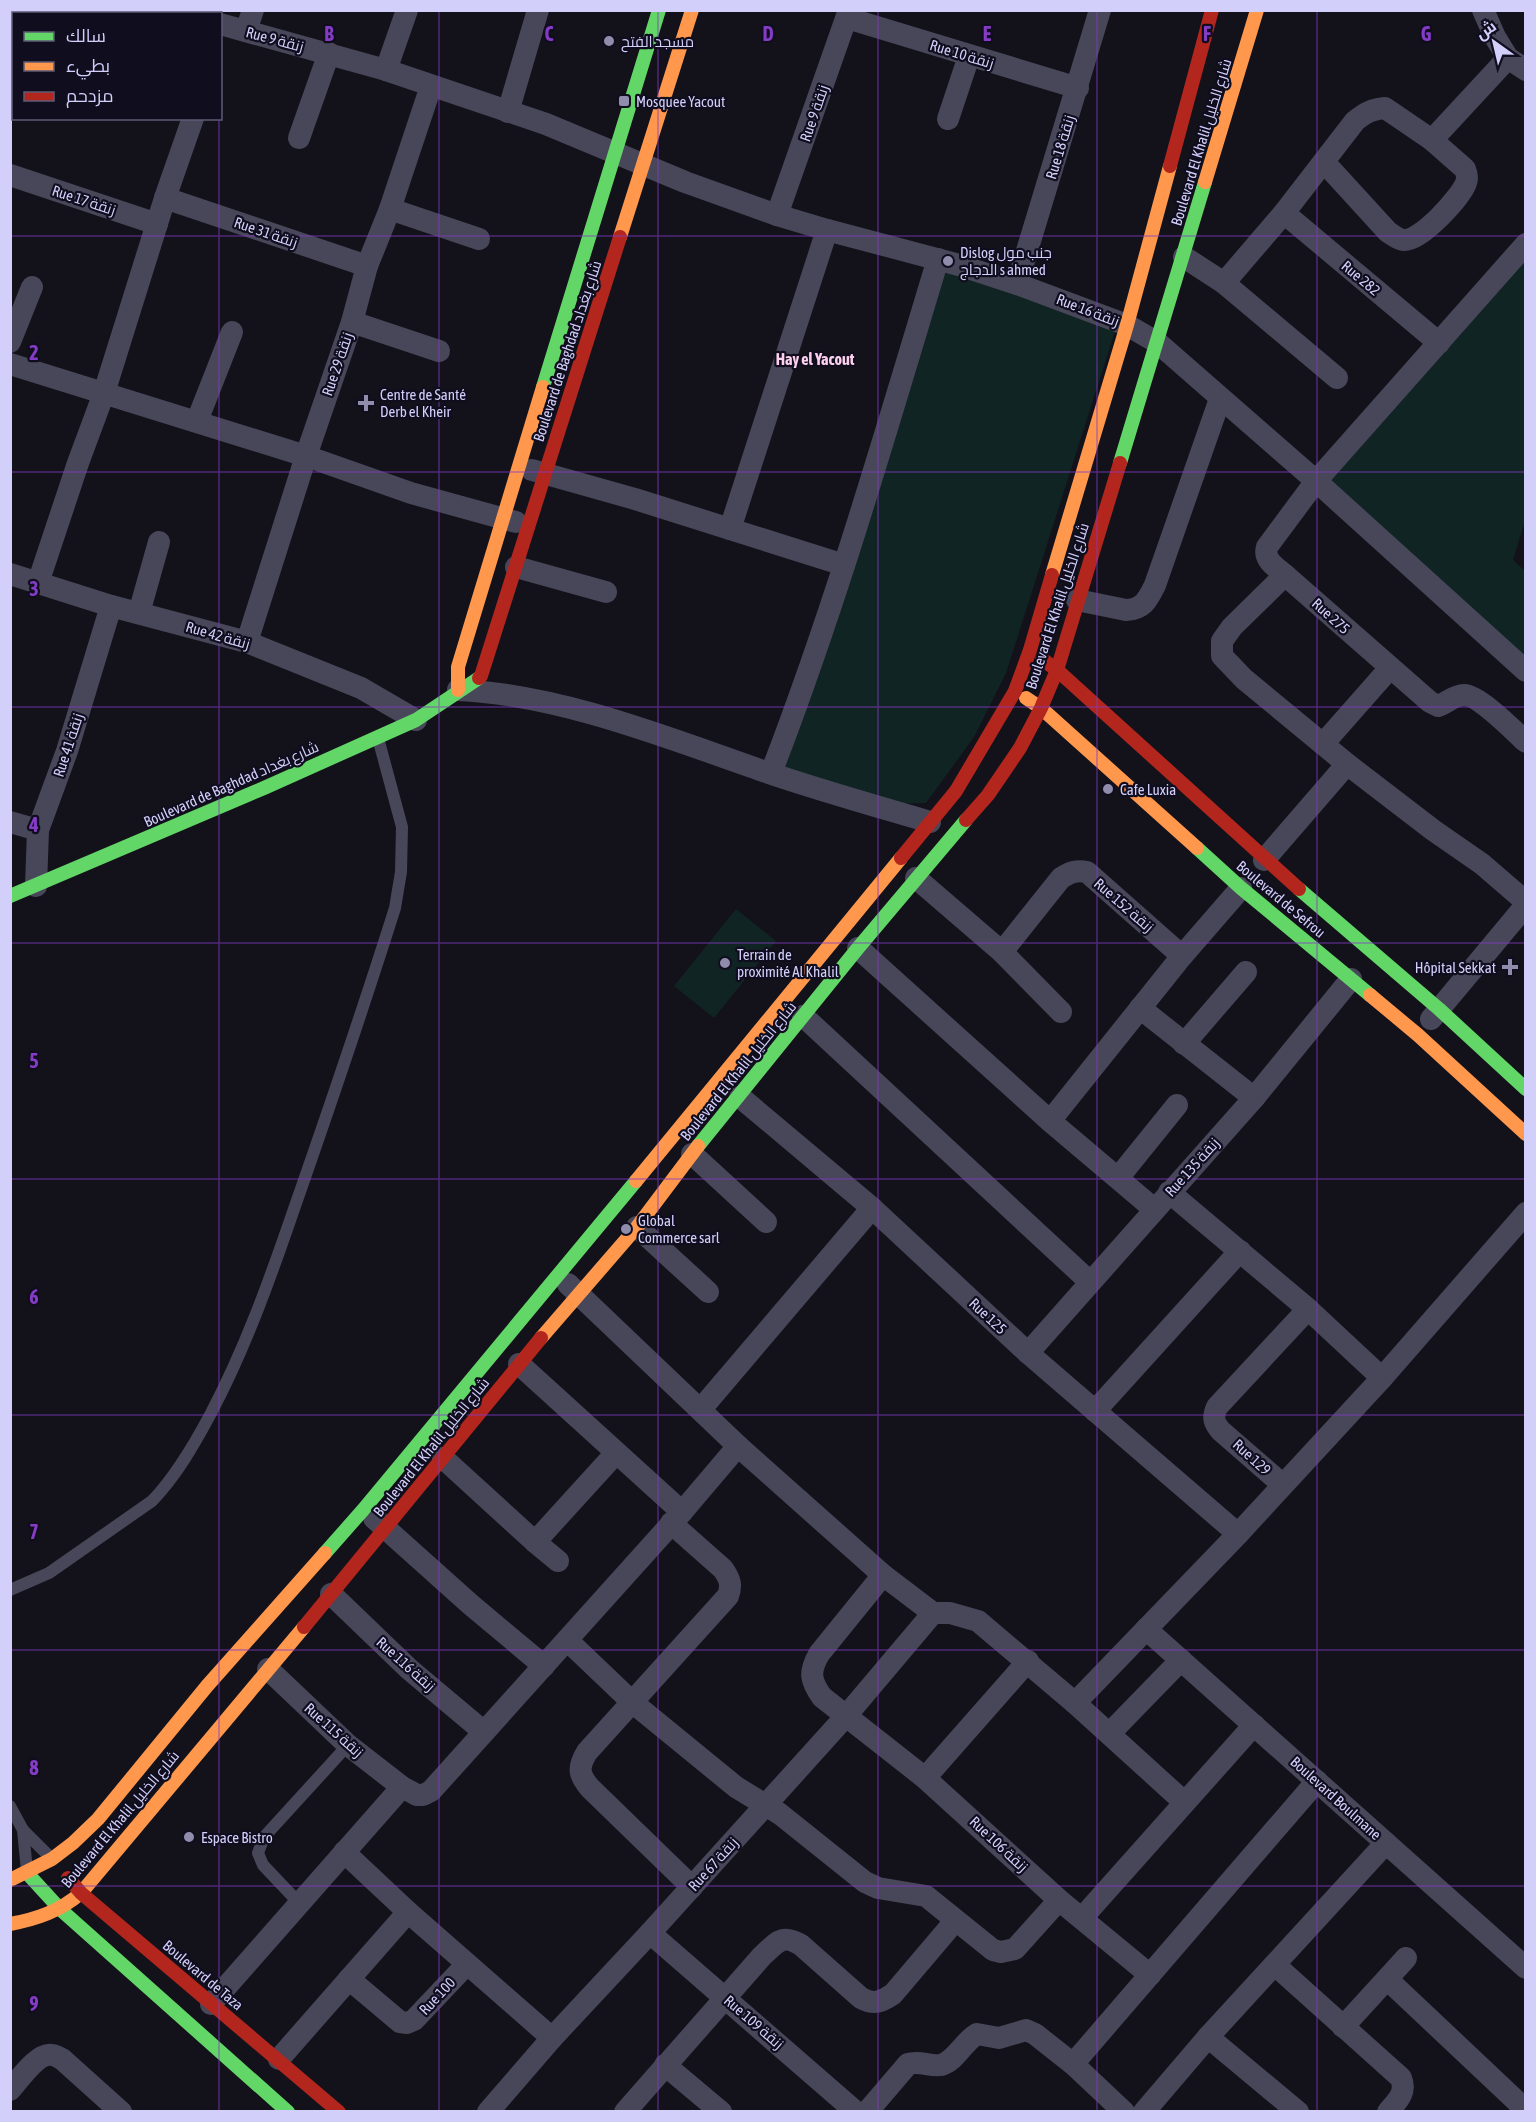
<svg xmlns="http://www.w3.org/2000/svg" width="1536" height="2122" font-family="'Asap Condensed',Cairo,sans-serif">
	<style>
		.green { fill: #112424 }
		.lines { fill: none; stroke-linecap: round; stroke-linejoin: round }
		.lane { stroke: #48475a; stroke-width: 12 }
		.street { stroke: #48475a; stroke-width: 22 }
		.fast { stroke: #63d668; stroke-width: 14 }
		.slow { stroke: #ff974d; stroke-width: 14 }
		.jam { stroke: #b3261e; stroke-width: 14 }
		.grid { fill: none; stroke: #843cc5; stroke-width: 1.5; stroke-opacity: 0.55 }
		.poi-dot { fill: #908dac; stroke: #100e1e; stroke-width: 2 }
		.labels { text-anchor: middle; dominant-baseline: central; stroke-width: 4.5; stroke-linejoin: round; paint-order: stroke }
		.street-label { font-size: 15px; fill: #d3cffb; stroke: #100e1e }
		.poi-label { font-size: 15px; fill: #d3cffb; stroke: #100e1e; text-anchor: start }
		.neighbourhood-label { font-size: 16px; font-weight: bold; fill: #fbd0ec; stroke: #100e1e }
		.grid-label { font-size: 20px; text-anchor: middle; font-weight: bold; fill: #843cc5; stroke: #100e1e; stroke-width: 4.5; stroke-linejoin: round; paint-order: stroke }
	</style>
	<rect width="100%" height="100%" fill="#13121a"/>
	<g class="green">
		<path d="M 1525,247 L 1526,517 L 1513,560 L 1525,571 L 1525,671 L 1317,480 Z"/>
		<path d="M 942,261 L 1118,322 L 1006,673 L 974,737 L 926,803 L 869,804 L 775,773 Z"/>
		<path d="M 736,909 L 776,941 L 714,1018 L 674,986 Z"/>
	</g>
	<g class="lines">
		<g class="lane">
			<path d="M 10,1590 L 49,1573 L 152,1501 C 176,1476 194,1445 210,1415 C 245,1349 270,1279 294,1209 C 329,1109 363,1009 395,908 L 401,872 L 402,827 L 378,738"/>
			<path d="M 10,1806 L 23,1830 L 52,1859"/>
			<path d="M 23,1830 L 27,1871"/>
			<path d="M 299,1903 L 263,1865 L 258,1853 L 264,1837 L 348,1745"/>
		</g>
		<g class="street">
			<path d="M 184,10 L 192,14"/>
			<path d="M 1483,10 L 1495,37 L 1508,58 L 1526,70"/>
			<path d="M 113,14 L 114,10"/>
			<path d="M 847,18 L 1078,88"/>
			<path d="M 220,24 L 386,70 L 546,124 L 685,182 L 777,215 L 827,230 L 959,265 L 1017,284 L 1127,325 L 1158,343 L 1316,481 L 1526,671"/>
			<path d="M 246,31 L 253,10"/>
			<path d="M 386,70 L 407,10"/>
			<path d="M 508,112 L 538,10"/>
			<path d="M 948,119 L 969,56"/>
			<path d="M 299,138 L 329,53"/>
			<path d="M 1432,140 L 1508,58"/>
			<path d="M 10,175 L 157,224"/>
			<path d="M 165,198 L 367,266"/>
			<path d="M 390,209 L 479,239"/>
			<path d="M 1284,213 L 1439,343"/>
			<path d="M 777,215 L 849,10"/>
			<path d="M 1526,244 L 1316,481 L 1267,547 C 1263,560 1276,567 1285,575 L 1430,702 L 1438,706 C 1447,703 1454,695 1464,695 C 1479,695 1514,731 1526,742"/>
			<path d="M 1184,257 L 1224,283 L 1284,213 L 1355,121 C 1365,113 1372,109 1385,108 L 1432,140 L 1465,169 C 1467,174 1468,178 1466,183 C 1460,198 1421,241 1404,240 C 1398,240 1393,235 1388,232 L 1324,162"/>
			<path d="M 1224,283 L 1337,378"/>
			<path d="M 1017,284 L 1100,10"/>
			<path d="M 352,322 L 439,351"/>
			<path d="M 10,342 L 32,287"/>
			<path d="M 10,364 L 306,456 L 411,493 L 516,522"/>
			<path d="M 197,421 L 232,332"/>
			<path d="M 532,470 L 635,499 L 844,565"/>
			<path d="M 730,529 L 827,230"/>
			<path d="M 516,567 L 606,592"/>
			<path d="M 10,574 L 111,606 L 247,642 L 361,688 L 416,720"/>
			<path d="M 1285,575 L 1232,627 L 1222,641 L 1222,656 L 1244,679 L 1347,764 L 1433,830 L 1482,864 L 1526,902"/>
			<path d="M 38,583 L 78,463 L 104,393 L 165,198 L 193,118"/>
			<path d="M 1077,600 L 1126,610 C 1144,609 1148,599 1155,585 L 1220,399"/>
			<path d="M 139,613 L 159,542"/>
			<path d="M 247,642 L 306,456 L 352,322 L 367,266 L 390,209 L 431,86"/>
			<path d="M 458,690 C 563,695 670,739 769,773 C 822,791 876,806 930,822"/>
			<path d="M 1323,744 L 1390,668"/>
			<path d="M 771,773 C 836,605 886,431 938,259"/>
			<path d="M 10,822 L 38,830"/>
			<path d="M 1264,860 L 1347,764"/>
			<path d="M 916,878 L 1002,952 L 1061,1012"/>
			<path d="M 36,886 L 38,830 L 67,751 L 111,606"/>
			<path d="M 858,948 L 1050,1121 L 1154,1209"/>
			<path d="M 1002,952 L 1061,878 C 1071,872 1076,870 1087,872 L 1182,956"/>
			<path d="M 1140,1008 L 1254,1098"/>
			<path d="M 803,1016 L 1090,1282"/>
			<path d="M 1431,1019 L 1526,905"/>
			<path d="M 1184,1044 L 1246,972"/>
			<path d="M 740,1097 L 872,1208 L 1028,1353 L 1238,1534"/>
			<path d="M 1050,1121 L 1182,956 L 1241,888"/>
			<path d="M 692,1154 L 766,1222"/>
			<path d="M 1118,1178 L 1177,1105"/>
			<path d="M 1169,1192 L 1308,1309 L 1382,1378"/>
			<path d="M 637,1227 L 708,1292"/>
			<path d="M 568,1284 L 738,1446 L 883,1575 L 933,1613 L 950,1613 L 978,1621 L 1075,1703 L 1184,1802"/>
			<path d="M 1028,1353 L 1254,1098 L 1351,979"/>
			<path d="M 519,1364 L 682,1512"/>
			<path d="M 701,1409 L 872,1208"/>
			<path d="M 1095,1411 L 1240,1251"/>
			<path d="M 443,1458 L 535,1542 L 558,1561"/>
			<path d="M 1282,1484 L 1221,1431 C 1214,1423 1212,1418 1217,1407 L 1308,1309"/>
			<path d="M 374,1518 L 470,1604 L 544,1666"/>
			<path d="M 671,1523 L 723,1569 C 730,1579 732,1585 728,1596 L 587,1752 C 578,1767 578,1774 590,1788 L 692,1887"/>
			<path d="M 535,1542 L 616,1453"/>
			<path d="M 883,1575 L 819,1654 C 809,1672 810,1680 822,1697 L 925,1778 L 1059,1900 L 1150,1975"/>
			<path d="M 331,1594 L 409,1669 L 484,1732"/>
			<path d="M 1146,1629 L 1526,1968"/>
			<path d="M 567,1640 L 632,1702 L 736,1787 L 780,1814 L 865,1882 L 878,1888 L 926,1896 L 993,1950 L 1001,1952 L 1015,1949 L 1059,1900"/>
			<path d="M 268,1669 L 348,1745 L 402,1787 L 417,1795 L 423,1795 L 431,1791 L 682,1512 L 738,1446"/>
			<path d="M 1075,1703 L 1238,1534 L 1382,1378 L 1526,1213"/>
			<path d="M 1110,1733 L 1181,1660"/>
			<path d="M 925,1778 L 1028,1661"/>
			<path d="M 344,1852 L 408,1912 L 552,2038"/>
			<path d="M 1082,1918 L 1254,1725"/>
			<path d="M 650,1933 L 856,2112"/>
			<path d="M 1275,1965 L 1401,2078 C 1407,2093 1397,2101 1388,2112"/>
			<path d="M 349,1979 L 400,2022 L 407,2023 L 414,2020 L 467,1964"/>
			<path d="M 1387,1979 L 1526,2110"/>
			<path d="M 211,2004 L 402,1787"/>
			<path d="M 1343,2027 L 1406,1958"/>
			<path d="M 1208,2037 L 1298,2112"/>
			<path d="M 279,2059 L 408,1912"/>
			<path d="M 1073,2064 L 1317,1781"/>
			<path d="M 665,2065 L 721,2112"/>
			<path d="M 10,2090 C 19,2080 38,2052 52,2055 C 56,2055 59,2058 62,2059 L 121,2112"/>
			<path d="M 488,2112 L 552,2038 L 650,1933 L 846,1716 L 933,1613"/>
			<path d="M 625,2112 L 762,1956 C 777,1943 781,1933 801,1945 L 861,1998 C 874,2005 881,2002 893,1994 L 955,1921"/>
			<path d="M 867,2112 L 908,2064 C 920,2060 930,2067 941,2065 C 956,2061 964,2041 977,2034 L 999,2038 L 1026,2030 L 1035,2034 L 1073,2064 L 1124,2112"/>
			<path d="M 1144,2112 L 1208,2037 L 1386,1843"/>
		</g>
		<g class="fast">
			<path d="M 543,387 L 659,10"/>
			<path d="M 1120,463 L 1205,182"/>
			<path d="M 1197,848 L 1241,888 L 1370,995"/>
			<path d="M 1299,889 L 1439,1009 L 1526,1089"/>
			<path d="M 10,896 L 264,788 L 416,720 L 479,678"/>
			<path d="M 698,1146 L 858,948 L 966,820"/>
			<path d="M 325,1553 L 363,1510 L 636,1181"/>
			<path d="M 27,1873 L 60,1909 L 288,2112"/>
		</g>
		<g class="slow">
			<path d="M 1205,182 L 1257,10"/>
			<path d="M 620,237 L 692,10"/>
			<path d="M 1052,575 L 1127,325 L 1170,166"/>
			<path d="M 458,690 L 458,667 L 543,387"/>
			<path d="M 1026,698 L 1041,708 L 1197,848"/>
			<path d="M 1370,995 L 1418,1035 L 1526,1134"/>
			<path d="M 636,1181 L 901,858"/>
			<path d="M 541,1338 L 637,1227 L 698,1146"/>
			<path d="M 10,1880 L 52,1859 L 73,1843 L 98,1819 L 207,1686 L 325,1553"/>
			<path d="M 10,1924 C 37,1919 60,1911 81,1893 L 304,1627"/>
		</g>
		<g class="jam">
			<path d="M 1170,166 L 1212,10"/>
			<path d="M 1042,659 L 1057,670 L 1299,889"/>
			<path d="M 479,678 L 481,676 L 620,237"/>
			<path d="M 966,820 L 988,795 L 1020,748 L 1041,708 L 1057,670 L 1120,463"/>
			<path d="M 901,858 L 956,791 L 1015,691 L 1030,650 L 1052,575"/>
			<path d="M 304,1627 L 541,1338"/>
			<path d="M 68,1878 L 81,1893 L 339,2112"/>
		</g>
	</g>
	<path class="grid" d="M 219,10 L 219,14M 439,10 L 439,2112M 658,10 L 658,2112M 878,10 L 878,2112M 1097,10 L 1097,2112M 1317,10 L 1317,2112M 219,118 L 219,2112M 10,236 L 1526,236M 10,472 L 1526,472M 10,707 L 1526,707M 10,943 L 1526,943M 10,1179 L 1526,1179M 10,1415 L 1526,1415M 10,1650 L 1526,1650M 10,1886 L 1526,1886"/>
	<g class="poi-dot">
		<circle cx="609" cy="41" r="6"/>
		<rect x="618" y="95" width="12" height="12" rx="3"/>
		<circle cx="948" cy="261" r="6"/>
		<path d="M363 394h6v6h6v6h-6v6h-6v-6h-6v-6h6z"/>
		<circle cx="1108" cy="789" r="6"/>
		<circle cx="725" cy="963" r="6"/>
		<path d="M1507 958h6v6h6v6h-6v6h-6v-6h-6v-6h6z"/>
		<circle cx="626" cy="1229" r="6"/>
		<circle cx="189" cy="1837" r="6"/>
	</g>
	<g class="labels">
		<g class="street-label">
			<text transform="translate(275 39) rotate(15)">Rue 9 زنقة</text>
			<text transform="translate(962 54) rotate(17)">Rue 10 زنقة</text>
			<text transform="translate(814 113) rotate(-71)">Rue 9 زنقة</text>
			<text transform="translate(1201 142) rotate(-73)">Boulevard El Khalil شارع الخليل</text>
			<text transform="translate(1060 147) rotate(-73)">Rue 18 زنقة</text>
			<text transform="translate(84 200) rotate(18)">Rue 17 زنقة</text>
			<text transform="translate(266 232) rotate(19)">Rue 31 زنقة</text>
			<text transform="translate(1361 278) rotate(40)">Rue 282</text>
			<text transform="translate(1088 310) rotate(21)">Rue 16 زنقة</text>
			<text transform="translate(567 351) rotate(-72)">Boulevard de Baghdad شارع بغداد</text>
			<text transform="translate(337 364) rotate(-71)">Rue 29 زنقة</text>
			<text transform="translate(1057 606) rotate(-72)">Boulevard El Khalil شارع الخليل</text>
			<text transform="translate(1331 616) rotate(42)">Rue 275</text>
			<text transform="translate(218 635) rotate(16)">Rue 42 زنقة</text>
			<text transform="translate(68 745) rotate(-72)">Rue 41 زنقة</text>
			<text transform="translate(231 784) rotate(-24)">Boulevard de Baghdad شارع بغداد</text>
			<text transform="translate(1281 899) rotate(40)">Boulevard de Sefrou</text>
			<text transform="translate(1124 905) rotate(41)">Rue 152 زنقة</text>
			<text transform="translate(738 1071) rotate(-51)">Boulevard El Khalil شارع الخليل</text>
			<text transform="translate(1192 1167) rotate(-48)">Rue 135 زنقة</text>
			<text transform="translate(988 1316) rotate(43)">Rue 125</text>
			<text transform="translate(431 1447) rotate(-51)">Boulevard El Khalil شارع الخليل</text>
			<text transform="translate(1252 1457) rotate(42)">Rue 129</text>
			<text transform="translate(406 1664) rotate(42)">Rue 116 زنقة</text>
			<text transform="translate(334 1730) rotate(42)">Rue 115 زنقة</text>
			<text transform="translate(1336 1798) rotate(42)">Boulevard Boulmane</text>
			<text transform="translate(120 1819) rotate(-50)">Boulevard El Khalil شارع الخليل</text>
			<text transform="translate(999 1844) rotate(43)">Rue 106 زنقة</text>
			<text transform="translate(713 1864) rotate(-48)">Rue 67 زنقة</text>
			<text transform="translate(203 1975) rotate(40)">Boulevard de Taza</text>
			<text transform="translate(437 1996) rotate(-47)">Rue 100</text>
			<text transform="translate(754 2022) rotate(41)">Rue 109 زنقة</text>
		</g>
		<g class="poi-label">
			<text x="621" y="41">مسجد الفتح</text>
			<text x="636" y="101">Mosquee Yacout</text>
			<text x="960" y="252">Dislog جنب مول<tspan x="960" dy="17">الدجاج s ahmed</tspan></text>
			<text x="380" y="394">Centre de Santé<tspan x="380" dy="17">Derb el Kheir</tspan></text>
			<text x="1120" y="789">Cafe Luxia</text>
			<text x="737" y="954">Terrain de<tspan x="737" dy="17">proximité Al Khalil</tspan></text>
			<text x="1496" y="967" text-anchor="end">Hôpital Sekkat</text>
			<text x="638" y="1220">Global<tspan x="638" dy="17">Commerce sarl</tspan></text>
			<text x="201" y="1837">Espace Bistro</text>
		</g>
		<g class="neighbourhood-label">
			<text x="815" y="359">Hay el Yacout</text>
		</g>
	</g>
	<g class="grid-label">
		<text x="329" y="41">B</text>
		<text x="549" y="41">C</text>
		<text x="768" y="41">D</text>
		<text x="987" y="41">E</text>
		<text x="1207" y="41">F</text>
		<text x="1426" y="41">G</text>
		<text x="34" y="360">2</text>
		<text x="34" y="596">3</text>
		<text x="34" y="832">4</text>
		<text x="34" y="1068">5</text>
		<text x="34" y="1304">6</text>
		<text x="34" y="1539">7</text>
		<text x="34" y="1775">8</text>
		<text x="34" y="2011">9</text>
	</g>
	<rect width="1536" height="2122" fill="none" stroke="#d3cffb" stroke-width="24"/>
	<rect x="12" y="12" width="210" height="108" fill="#100e1e" stroke="#5e5b76" stroke-width="1.5"/>
	<rect x="24" y="32" width="30" height="9" fill="#63d668" stroke="#5e5b76" stroke-width="1.5"/>
	<text x="66" y="42" font-size="18" fill="#d3cffb">سالك</text>
	<rect x="24" y="62" width="30" height="9" fill="#ff974d" stroke="#5e5b76" stroke-width="1.5"/>
	<text x="66" y="72" font-size="18" fill="#d3cffb">بطيء</text>
	<rect x="24" y="92" width="30" height="9" fill="#b3261e" stroke="#5e5b76" stroke-width="1.5"/>
	<text x="66" y="102" font-size="18" fill="#d3cffb">مزدحم</text>
	<g transform="translate(1494 42) rotate(326)" stroke="#100e1e" stroke-width="4.5" paint-order="stroke">
	<path d="M0-4.5L10 22L0 15L-10 22Z" fill="#d3cffb"/>
	<text y="-9" font-size="16" font-weight="bold" text-anchor="middle" fill="#d3cffb">ش</text>
	</g>
</svg>
